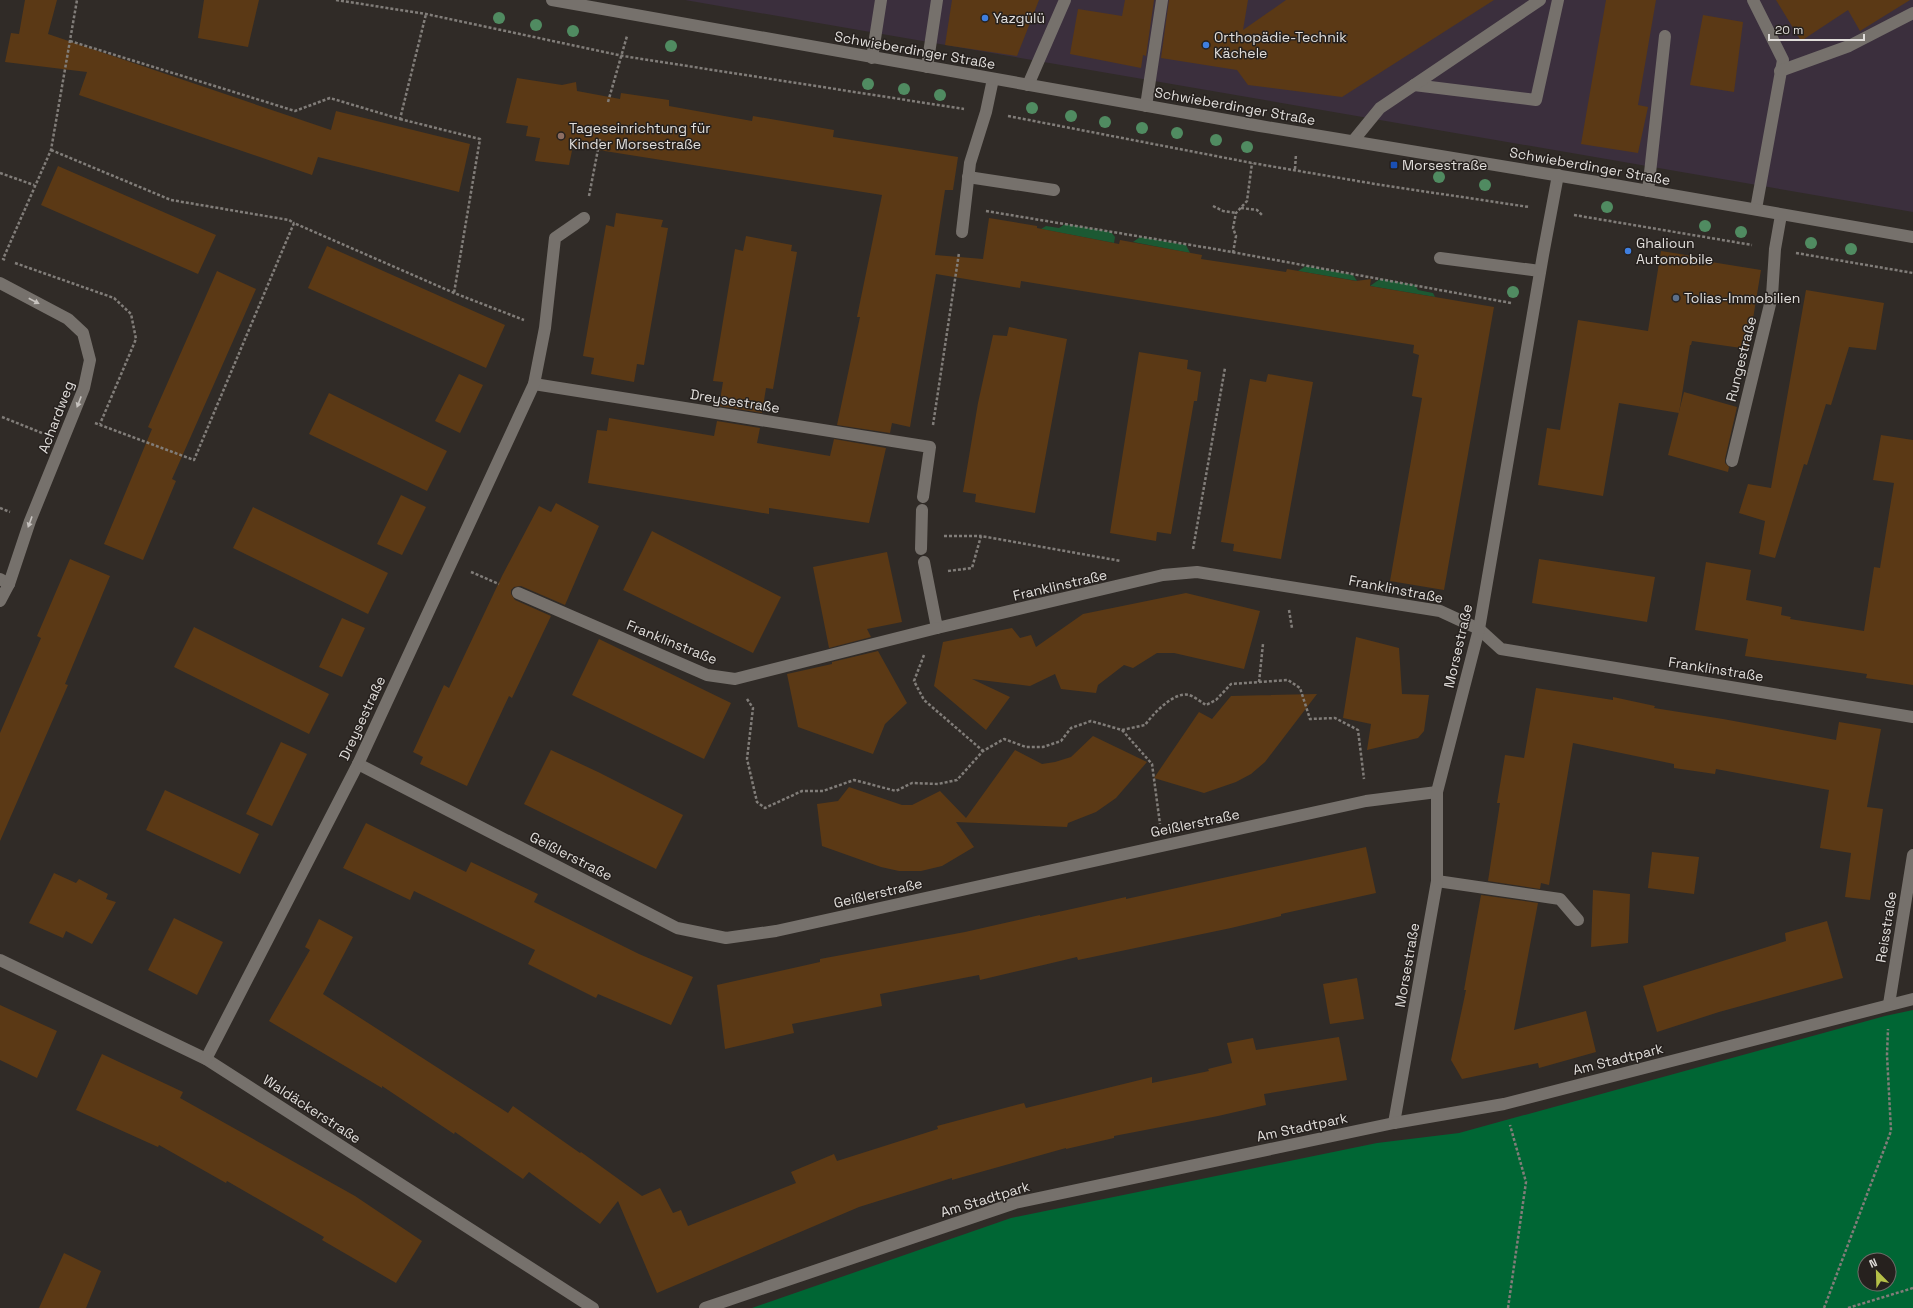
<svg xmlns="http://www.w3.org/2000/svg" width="1913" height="1308" font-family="'Space Grotesk',sans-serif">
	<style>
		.commercial { fill: #3b2f3d }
		.green { fill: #1c5933 }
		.forest { fill: #006634; fill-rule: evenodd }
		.building { fill: #5b3915 }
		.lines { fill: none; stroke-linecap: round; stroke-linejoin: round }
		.path { stroke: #817d79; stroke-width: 2.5; stroke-dasharray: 3 2; stroke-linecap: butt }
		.lane { stroke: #76716c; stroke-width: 12 }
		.street { stroke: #76716c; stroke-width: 12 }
		.secondary { stroke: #76716c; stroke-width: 12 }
		.tree { fill: #508b61 }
		.oneway { fill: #c6c2be }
		.shop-dot { fill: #3f7fe0; stroke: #26211e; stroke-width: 1.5 }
		.education-dot { fill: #8d6e63; stroke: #26211e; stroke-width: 1.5 }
		.transit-dot { fill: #1a4fb4; stroke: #26211e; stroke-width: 1.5 }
		.service-dot { fill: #5c6f8a; stroke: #26211e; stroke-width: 1.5 }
		.labels { text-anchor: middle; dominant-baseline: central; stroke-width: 3; stroke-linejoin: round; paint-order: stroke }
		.poi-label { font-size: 14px; fill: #e0ddda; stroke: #26211e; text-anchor: start }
		.street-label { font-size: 14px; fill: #e0ddda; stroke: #26211e }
	</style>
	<rect width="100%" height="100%" fill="#302b27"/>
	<path class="commercial" d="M 685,0 L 1913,0 L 1913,212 Z"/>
	<g class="green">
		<path d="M 1065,224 L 1111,232 L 1115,237 L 1114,243 L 1041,229 L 1046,226 L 1059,228 Z"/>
		<path d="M 1140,237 L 1186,245 L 1190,253 L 1133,242 Z"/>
		<path d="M 1306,266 L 1353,275 L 1357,281 L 1298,271 Z"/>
		<path d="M 1380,279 L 1415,285 L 1418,290 L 1433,293 L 1435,297 L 1370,286 Z"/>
	</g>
	<path class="forest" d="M 1913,1010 L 1913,1308 L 752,1308 L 1011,1218 L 1377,1143 L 1459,1133 L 1885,1016 ZM 1865,1260 L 1889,1260 L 1889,1284 L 1865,1284 Z"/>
	<g class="building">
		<path d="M 25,0 L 57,0 L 48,34 L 331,130 L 336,111 L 470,144 L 459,192 L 318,157 L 312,175 L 79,95 L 87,72 L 5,62 L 11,33 L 19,34 Z"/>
		<path d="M 204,0 L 259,0 L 248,47 L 198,38 Z"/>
		<path d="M 952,0 L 1039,0 L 1017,56 L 945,45 Z"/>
		<path d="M 1125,0 L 1154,0 L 1146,56 L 1143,55 L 1141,68 L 1070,54 L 1078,9 L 1122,16 Z"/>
		<path d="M 1169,0 L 1248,0 L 1243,30 L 1286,0 L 1494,0 L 1342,97 L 1248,85 L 1237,70 L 1161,58 Z"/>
		<path d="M 1606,0 L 1656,0 L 1638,105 L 1648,107 L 1638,153 L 1581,144 Z"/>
		<path d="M 1776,0 L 1910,0 L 1860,31 L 1848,10 L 1801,41 Z"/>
		<path d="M 1703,15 L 1743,22 L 1734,92 L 1690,85 Z"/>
		<path d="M 517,78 L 562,85 L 576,82 L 577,91 L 620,99 L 621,93 L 669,100 L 669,106 L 752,121 L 753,116 L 834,130 L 833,137 L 958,157 L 953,190 L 945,190 L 935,255 L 983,259 L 989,218 L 1037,226 L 1037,228 L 1119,244 L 1120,240 L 1202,255 L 1201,259 L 1286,272 L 1287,269 L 1356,281 L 1371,279 L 1370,286 L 1494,307 L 1444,590 L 1390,581 L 1422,398 L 1412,396 L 1419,355 L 1413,353 L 1414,345 L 1021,281 L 1020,288 L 936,274 L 910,427 L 892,423 L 890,433 L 837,425 L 860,317 L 857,317 L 882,195 L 573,146 L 569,165 L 535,161 L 540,138 L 526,136 L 528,126 L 506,123 Z"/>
		<path d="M 58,166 L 216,235 L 198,274 L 41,205 Z"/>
		<path d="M 616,213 L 663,220 L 661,227 L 668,228 L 644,365 L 637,364 L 634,382 L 591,374 L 594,358 L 583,356 L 606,225 L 614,227 Z"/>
		<path d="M 746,236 L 792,245 L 791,251 L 797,252 L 773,389 L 766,388 L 762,413 L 719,406 L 723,382 L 713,381 L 735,249 L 743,251 Z"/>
		<path d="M 327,246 L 505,325 L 486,368 L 308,288 Z"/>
		<path d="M 1661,251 L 1705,258 L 1705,261 L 1761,270 L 1748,349 L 1692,341 L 1691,345 L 1690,345 L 1679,413 L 1619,403 L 1603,496 L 1538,485 L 1547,428 L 1560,430 L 1578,320 L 1648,331 Z"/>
		<path d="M 217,271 L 256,289 L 172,479 L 176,481 L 143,560 L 104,544 L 152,429 L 148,427 Z"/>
		<path d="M 1806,290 L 1884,303 L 1876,350 L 1849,347 L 1831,405 L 1826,404 L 1807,465 L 1804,464 L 1775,558 L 1759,554 L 1765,521 L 1739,513 L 1748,484 L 1771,488 Z"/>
		<path d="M 1009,327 L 1067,339 L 1035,513 L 975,502 L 976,494 L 963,492 L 978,403 L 993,335 L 1007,336 Z"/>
		<path d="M 1139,352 L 1188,360 L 1187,369 L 1201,372 L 1197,401 L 1194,401 L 1171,534 L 1157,532 L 1156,541 L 1110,533 Z"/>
		<path d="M 459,374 L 483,385 L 460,433 L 435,421 Z"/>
		<path d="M 1268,374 L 1313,382 L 1281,559 L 1233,551 L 1234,544 L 1221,542 L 1250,379 L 1266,382 Z"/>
		<path d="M 1684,392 L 1737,407 L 1725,459 L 1725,463 L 1729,467 L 1728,472 L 1668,455 Z"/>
		<path d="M 329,393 L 447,451 L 427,491 L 309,434 Z"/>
		<path d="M 609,418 L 714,436 L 717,421 L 760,428 L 757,443 L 830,456 L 834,439 L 886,448 L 869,523 L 769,508 L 769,514 L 588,483 L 597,430 L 607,431 Z"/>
		<path d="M 1881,435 L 1913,440 L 1913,685 L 1866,678 L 1867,674 L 1745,656 L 1748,639 L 1695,630 L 1706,562 L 1751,570 L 1746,600 L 1782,607 L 1781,615 L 1791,617 L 1790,619 L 1864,631 L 1874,567 L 1880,568 L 1894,483 L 1873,480 Z"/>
		<path d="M 401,495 L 426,507 L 402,555 L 377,544 Z"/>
		<path d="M 556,503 L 599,526 L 565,605 L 521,586 L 514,587 L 511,590 L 511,594 L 515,600 L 551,616 L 512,698 L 509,696 L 467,786 L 420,764 L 423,757 L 413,752 L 444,685 L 449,688 L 502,576 L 539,506 L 551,512 Z"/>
		<path d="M 253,507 L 388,573 L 368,614 L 233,548 Z"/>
		<path d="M 652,531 L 781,597 L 753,653 L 623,590 Z"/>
		<path d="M 887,552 L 902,622 L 867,629 L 871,637 L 829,648 L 813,567 Z"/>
		<path d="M 70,559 L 110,576 L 65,684 L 68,685 L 0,841 L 0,733 L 41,638 L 37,636 Z"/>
		<path d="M 1539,559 L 1655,577 L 1647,622 L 1532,603 Z"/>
		<path d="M 1186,593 L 1260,611 L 1244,669 L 1174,653 L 1157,653 L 1133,668 L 1124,665 L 1098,685 L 1096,693 L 1061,689 L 1055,674 L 1030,686 L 972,679 L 1010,697 L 986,730 L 934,686 L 943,642 L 1012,628 L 1020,638 L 1031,635 L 1036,647 L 1083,614 Z"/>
		<path d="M 342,618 L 365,628 L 342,677 L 319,667 Z"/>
		<path d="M 194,627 L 329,694 L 309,734 L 174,667 Z"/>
		<path d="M 1356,637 L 1399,648 L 1402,694 L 1429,695 L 1424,731 L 1418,738 L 1367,750 L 1371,724 L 1343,718 Z"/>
		<path d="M 599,639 L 731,703 L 704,759 L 572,695 Z"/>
		<path d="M 878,651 L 907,703 L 885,724 L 873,754 L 798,727 L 787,674 L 832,664 L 832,662 Z"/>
		<path d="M 1536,688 L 1613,700 L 1613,697 L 1655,706 L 1654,708 L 1723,719 L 1836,740 L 1839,722 L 1881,729 L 1867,807 L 1883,809 L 1870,900 L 1845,897 L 1851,853 L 1820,848 L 1829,790 L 1716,769 L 1715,774 L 1674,768 L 1674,764 L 1573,743 L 1549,885 L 1541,883 L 1540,889 L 1488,881 L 1500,803 L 1497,803 L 1505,755 L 1524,758 Z"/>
		<path d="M 1317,694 L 1265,762 L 1251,774 L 1236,782 L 1204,793 L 1154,778 L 1199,712 L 1212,719 L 1231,696 Z"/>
		<path d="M 1093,736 L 1147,762 L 1116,798 L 1096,812 L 1068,823 L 1067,827 L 956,822 L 974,847 L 942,866 L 921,871 L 899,871 L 881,867 L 822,846 L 817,804 L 838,801 L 849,787 L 902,805 L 912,805 L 940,791 L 966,818 L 1015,750 L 1042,764 L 1055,762 L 1071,757 Z"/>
		<path d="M 281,742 L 307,754 L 272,826 L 246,814 Z"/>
		<path d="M 551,750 L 598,772 L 683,815 L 656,869 L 524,804 Z"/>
		<path d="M 165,790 L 259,834 L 240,874 L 146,830 Z"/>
		<path d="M 366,823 L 466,872 L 471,862 L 538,894 L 534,902 L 639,954 L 693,977 L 671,1025 L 598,994 L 596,998 L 528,964 L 535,950 L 414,891 L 410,900 L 343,868 Z"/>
		<path d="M 1366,847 L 1376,893 L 1281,914 L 1281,916 L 1231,928 L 1078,960 L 1077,957 L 980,980 L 979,975 L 880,994 L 882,1006 L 792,1024 L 794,1033 L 725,1049 L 717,985 L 820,962 L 820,959 L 965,932 L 1040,915 L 1040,916 L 1126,897 L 1126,899 Z"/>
		<path d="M 1652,852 L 1699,857 L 1694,894 L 1648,888 Z"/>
		<path d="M 54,873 L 76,883 L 79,879 L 108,894 L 106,899 L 116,902 L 92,944 L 66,931 L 63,938 L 29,923 Z"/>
		<path d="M 1593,890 L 1630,894 L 1628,943 L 1591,947 Z"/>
		<path d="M 1481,895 L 1538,903 L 1514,1030 L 1586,1011 L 1596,1052 L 1539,1068 L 1538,1063 L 1462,1079 L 1451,1060 L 1466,990 L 1464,990 Z"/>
		<path d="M 174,918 L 223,942 L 197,995 L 148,970 Z"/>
		<path d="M 319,919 L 353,937 L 323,994 L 508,1113 L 513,1106 L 580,1153 L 581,1152 L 642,1196 L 660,1188 L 673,1213 L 681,1210 L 688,1226 L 796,1183 L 791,1172 L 834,1154 L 837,1161 L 938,1129 L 937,1126 L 1024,1103 L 1026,1108 L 1152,1077 L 1152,1083 L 1209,1071 L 1208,1069 L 1232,1063 L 1227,1043 L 1253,1038 L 1256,1050 L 1339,1037 L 1347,1080 L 1264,1094 L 1266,1105 L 1218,1116 L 1114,1136 L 1114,1138 L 1066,1149 L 1066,1148 L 952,1180 L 952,1178 L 859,1207 L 657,1293 L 618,1201 L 600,1224 L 529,1172 L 523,1179 L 455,1132 L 454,1134 L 382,1086 L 382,1088 L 269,1021 L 310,950 L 305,947 Z"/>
		<path d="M 1827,921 L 1843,978 L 1719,1012 L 1657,1032 L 1643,986 L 1786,941 L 1785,933 Z"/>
		<path d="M 1357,978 L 1364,1019 L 1330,1024 L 1323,984 Z"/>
		<path d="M 0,1005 L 57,1031 L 37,1078 L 0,1060 Z"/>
		<path d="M 102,1054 L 183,1092 L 180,1098 L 355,1196 L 422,1241 L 396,1283 L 322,1240 L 324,1237 L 227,1181 L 226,1183 L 159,1145 L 158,1147 L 76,1110 Z"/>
		<path d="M 64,1253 L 101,1271 L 86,1308 L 39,1308 Z"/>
	</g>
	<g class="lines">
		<g class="path">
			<path d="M 336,0 L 426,14 L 623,56 L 964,109"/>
			<path d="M 70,41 L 295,111 L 330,98 L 400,119 L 426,14"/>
			<path d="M 608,102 L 627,36"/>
			<path d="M 1008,116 L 1252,163 L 1381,185 L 1529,207"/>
			<path d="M 400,119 L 480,139 L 454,293"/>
			<path d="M 51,150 L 171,200 L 289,220 L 294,223"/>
			<path d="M 1295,169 L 1296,154"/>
			<path d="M 0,173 L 34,185"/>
			<path d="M 589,196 L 600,139"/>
			<path d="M 1213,206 L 1223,211 L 1236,213"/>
			<path d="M 1241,208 L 1257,210 L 1262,215"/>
			<path d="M 986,211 L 1215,249 L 1511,303"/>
			<path d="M 1574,215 L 1752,245"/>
			<path d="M 1233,253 L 1236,236 L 1233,228 L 1236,213 L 1247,201 L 1252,163"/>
			<path d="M 1796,253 L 1913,273"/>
			<path d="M 5,260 L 3,259 L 51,150 L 77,0"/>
			<path d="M 15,263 L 114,298 L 131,314 L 136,339 L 100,424"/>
			<path d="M 2,417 L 42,433"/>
			<path d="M 95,423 L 194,460 L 294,223 L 454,293 L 524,320"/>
			<path d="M 933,425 L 959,253"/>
			<path d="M 0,508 L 10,512"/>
			<path d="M 944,536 L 981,536"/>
			<path d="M 1193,549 L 1225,368"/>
			<path d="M 948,571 L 972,568 L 981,536 L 1121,561"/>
			<path d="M 471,572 L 499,584"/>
			<path d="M 1289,610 L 1292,628"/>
			<path d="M 924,655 L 914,681 L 924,700 L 983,751"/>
			<path d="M 1259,682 L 1263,644"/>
			<path d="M 747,699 L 753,708 L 747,759 L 757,802 L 765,808 L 802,791 L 823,791 L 854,780 L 896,791 L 912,783 L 938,784 L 957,780 L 983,751 L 1004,739 L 1026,747 L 1043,747 L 1061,741 L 1071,728 L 1091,721 L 1122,730 L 1145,725 C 1153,714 1174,691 1189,695 C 1195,697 1201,702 1206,705 L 1216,700 L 1231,684 L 1288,680 L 1300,688 L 1310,719 L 1335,718 L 1358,730 L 1364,779"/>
			<path d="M 1122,730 L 1152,764 L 1160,824"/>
			<path d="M 1508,1308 L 1526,1182 L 1510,1125"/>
			<path d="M 1824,1308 L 1891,1131 L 1887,1055 L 1888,1029"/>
			<path d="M 1848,1308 L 1913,1288"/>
		</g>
		<g class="lane">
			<path d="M 1753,0 L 1783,60 L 1756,209"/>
			<path d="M 872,58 L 881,0"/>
			<path d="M 927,67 L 937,0"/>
			<path d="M 1780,71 L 1849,46 L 1913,13"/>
			<path d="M 1028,85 L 1065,0"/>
			<path d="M 1414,85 L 1536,100 L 1558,0"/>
			<path d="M 1146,106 L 1162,0"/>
			<path d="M 1353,141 L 1380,108 L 1540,0"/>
			<path d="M 968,177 L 1054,190"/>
			<path d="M 1648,191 L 1665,36"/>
			<path d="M 962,232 L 970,163 L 986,112 L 993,79"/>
			<path d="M 1440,258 L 1540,271"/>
			<path d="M 0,579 L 9,584"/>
			<path d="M 1437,881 L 1560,899 L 1578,920"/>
		</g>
		<g class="street">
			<path d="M 0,283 L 68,319 L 83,333 L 90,360 L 84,388 L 30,521 L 9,584 L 0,601"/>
			<path d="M 534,384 L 930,447 L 923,497"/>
			<path d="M 1732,461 L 1772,296 L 1775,249 L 1781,215"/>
			<path d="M 921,549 L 922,510"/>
			<path d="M 924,562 L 937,628 L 1163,575 L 1197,572 L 1440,611 L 1479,629 L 1501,649 L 1913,717"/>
			<path d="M 518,593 L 707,675 L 735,679 L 937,628"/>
			<path d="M 358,764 L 677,928 L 726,938 L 776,931 L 1366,801 L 1437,792"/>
			<path d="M 0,960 L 206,1059 L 593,1308"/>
			<path d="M 1889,1004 L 1913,855"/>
			<path d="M 206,1059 L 358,764 L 534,384 L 545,328 L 555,238 L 584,218"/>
			<path d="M 1394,1123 L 1437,881 L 1437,792 L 1479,629 L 1543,255 L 1558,175"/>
			<path d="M 705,1308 L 1015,1203 L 1394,1123 L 1504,1104 L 1913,999"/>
		</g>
		<path class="secondary" d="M 552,0 L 1260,126 L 1597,182 L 1913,237"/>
	</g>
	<g class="tree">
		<circle cx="499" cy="18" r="6"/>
		<circle cx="536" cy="25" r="6"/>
		<circle cx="573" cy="31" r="6"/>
		<circle cx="671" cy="46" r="6"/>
		<circle cx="868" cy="84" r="6"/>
		<circle cx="904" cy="89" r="6"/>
		<circle cx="940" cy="95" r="6"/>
		<circle cx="1032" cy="108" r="6"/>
		<circle cx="1071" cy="116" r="6"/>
		<circle cx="1105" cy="122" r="6"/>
		<circle cx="1142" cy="128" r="6"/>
		<circle cx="1177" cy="133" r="6"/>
		<circle cx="1216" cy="140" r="6"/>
		<circle cx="1247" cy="147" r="6"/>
		<circle cx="1439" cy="177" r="6"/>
		<circle cx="1485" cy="185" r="6"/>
		<circle cx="1607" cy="207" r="6"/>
		<circle cx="1705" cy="226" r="6"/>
		<circle cx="1741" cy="232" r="6"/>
		<circle cx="1811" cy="243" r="6"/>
		<circle cx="1851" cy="249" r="6"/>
		<circle cx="1513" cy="292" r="6"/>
	</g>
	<defs><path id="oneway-solid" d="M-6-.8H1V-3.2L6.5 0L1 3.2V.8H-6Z"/></defs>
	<g class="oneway">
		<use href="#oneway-solid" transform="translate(34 301) rotate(28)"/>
		<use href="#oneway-solid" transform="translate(79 402) rotate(111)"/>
		<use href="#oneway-solid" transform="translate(30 522) rotate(110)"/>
	</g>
	<g class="shop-dot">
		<circle cx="985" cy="18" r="4"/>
		<circle cx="1206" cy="45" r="4"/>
		<circle cx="1628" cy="251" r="4"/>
	</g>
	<circle class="education-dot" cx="561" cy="136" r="4"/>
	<rect class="transit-dot" x="1390" y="161" width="8" height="8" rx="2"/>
	<circle class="service-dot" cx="1676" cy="298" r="4"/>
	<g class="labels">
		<g class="poi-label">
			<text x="993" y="18">Yazgülü</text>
			<text x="1214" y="37">Orthopädie-Technik<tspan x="1214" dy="16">Kächele</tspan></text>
			<text x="569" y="128">Tageseinrichtung für<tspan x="569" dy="16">Kinder Morsestraße</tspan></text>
			<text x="1402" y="165">Morsestraße</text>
			<text x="1636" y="243">Ghalioun<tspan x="1636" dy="16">Automobile</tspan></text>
			<text x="1684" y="298">Tolias-Immobilien</text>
		</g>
		<g class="street-label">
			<text transform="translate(915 50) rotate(10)">Schwieberdinger Straße</text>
			<text transform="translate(1235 106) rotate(10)">Schwieberdinger Straße</text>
			<text transform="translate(1590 166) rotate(10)">Schwieberdinger Straße</text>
			<text transform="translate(1741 359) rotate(-76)">Rungestraße</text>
			<text transform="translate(735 401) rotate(9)">Dreysestraße</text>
			<text transform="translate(56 417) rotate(-69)">Achardweg</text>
			<text transform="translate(1060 585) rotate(-13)">Franklinstraße</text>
			<text transform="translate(1396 589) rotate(11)">Franklinstraße</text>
			<text transform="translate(672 642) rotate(22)">Franklinstraße</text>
			<text transform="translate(1458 646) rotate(-77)">Morsestraße</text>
			<text transform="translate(1716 669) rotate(9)">Franklinstraße</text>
			<text transform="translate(362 718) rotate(-65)">Dreysestraße</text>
			<text transform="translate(1195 823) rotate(-12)">Geißlerstraße</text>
			<text transform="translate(571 856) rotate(27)">Geißlerstraße</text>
			<text transform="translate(878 893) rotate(-13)">Geißlerstraße</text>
			<text transform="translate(1886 927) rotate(-81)">Reisstraße</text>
			<text transform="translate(1407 965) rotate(-80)">Morsestraße</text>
			<text transform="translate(1618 1059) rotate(-14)">Am Stadtpark</text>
			<text transform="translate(312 1109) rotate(33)">Waldäckerstraße</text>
			<text transform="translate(1302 1127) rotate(-12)">Am Stadtpark</text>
			<text transform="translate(985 1199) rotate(-17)">Am Stadtpark</text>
		</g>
	</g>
	<g transform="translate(1877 1272) rotate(337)"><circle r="19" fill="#26211e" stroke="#706c69"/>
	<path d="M0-3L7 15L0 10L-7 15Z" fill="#b6c148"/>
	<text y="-6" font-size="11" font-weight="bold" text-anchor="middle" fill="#e0ddda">N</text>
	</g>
	<path d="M1769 34v6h95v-6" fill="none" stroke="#e0ddda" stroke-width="2"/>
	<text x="1775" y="34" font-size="12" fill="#e0ddda" stroke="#26211e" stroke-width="3" paint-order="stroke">20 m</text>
</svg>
